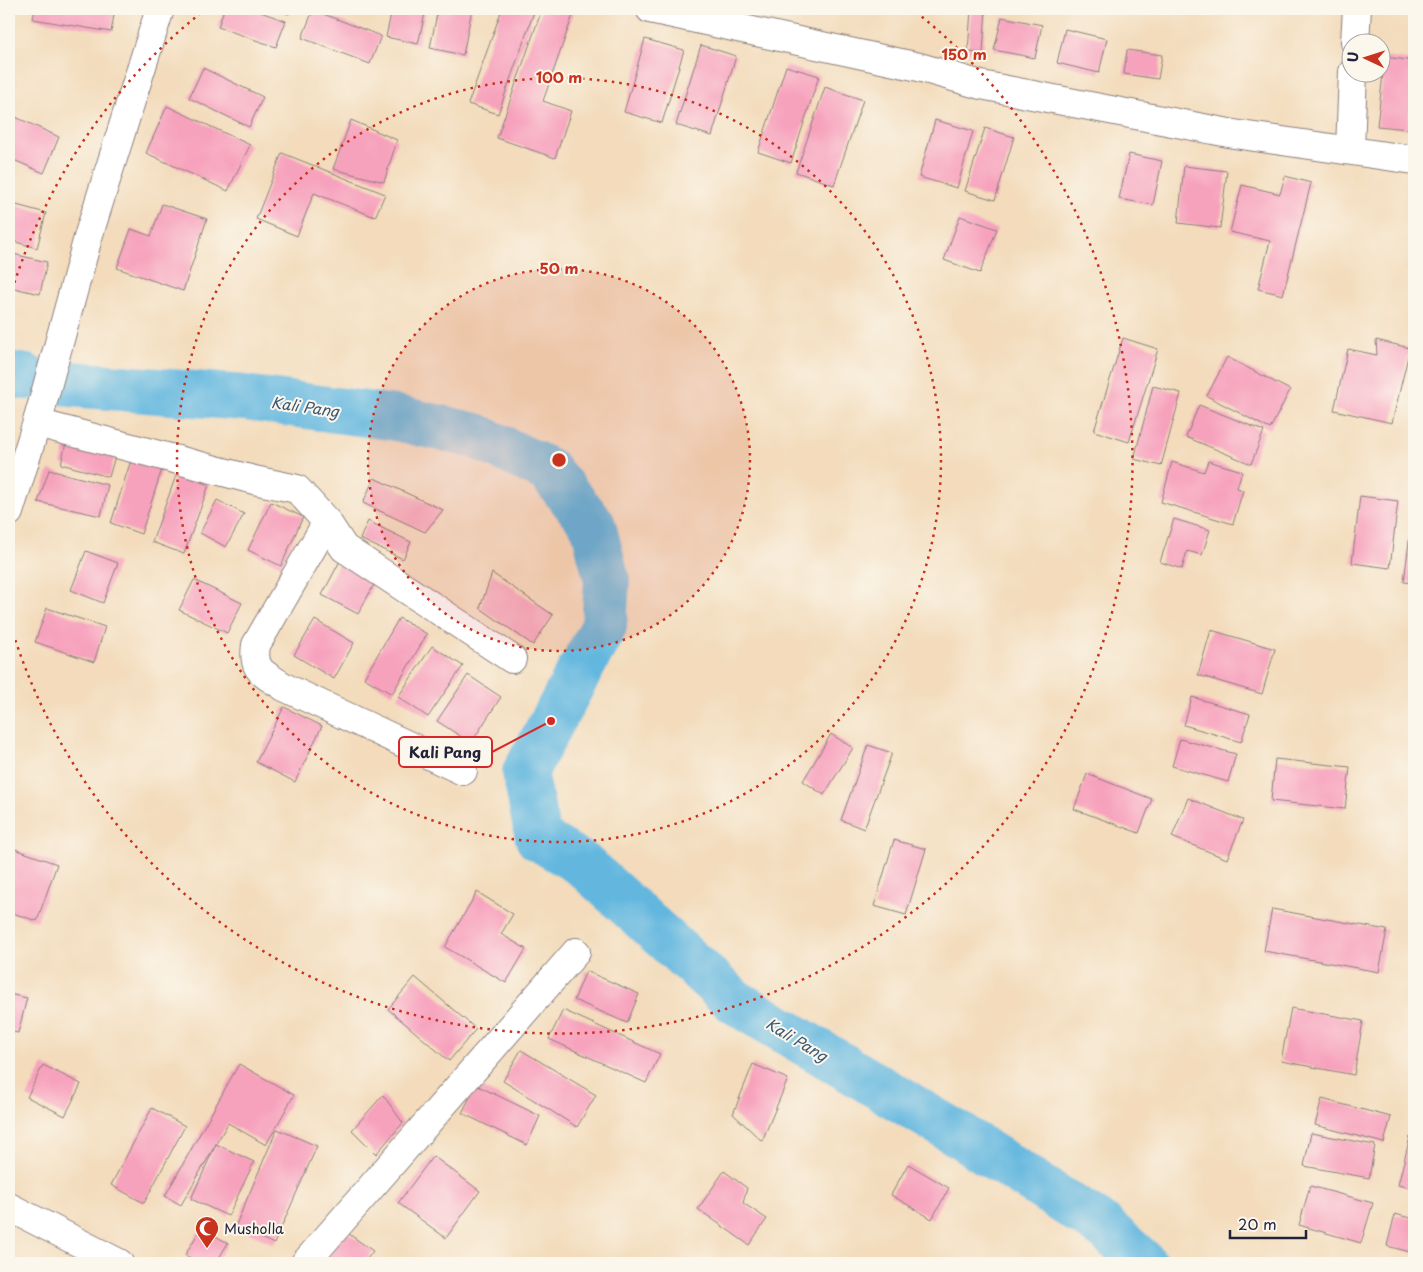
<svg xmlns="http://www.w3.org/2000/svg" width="1423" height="1272" font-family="'Playpen Sans',sans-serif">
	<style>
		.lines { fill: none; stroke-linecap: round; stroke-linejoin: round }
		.river { stroke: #63b7df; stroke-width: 46 }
		.building { fill: #f7a2bd }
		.minor-casing { stroke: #8a7e7b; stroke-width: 30 }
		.minor { stroke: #fff; stroke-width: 28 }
		.ring { fill: none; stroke: #c8321e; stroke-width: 2.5; stroke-dasharray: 2.5 5 }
		.labels { text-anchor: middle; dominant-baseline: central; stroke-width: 4; stroke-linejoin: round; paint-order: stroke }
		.poi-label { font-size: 14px; fill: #22223b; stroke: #fbf7ec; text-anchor: start }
		.water-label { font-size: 15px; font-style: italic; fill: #395674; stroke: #fbf7ec }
		.centre { fill: #c8321e; stroke: #fbf7ec; stroke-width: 2.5 }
		.ring-label { font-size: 15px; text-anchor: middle; font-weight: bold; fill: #c8321e; stroke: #fbf7ec; stroke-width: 4; stroke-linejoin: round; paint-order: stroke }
		.leader { fill: none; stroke: #d62828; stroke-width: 2 }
		.callout-dot { fill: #d62828; stroke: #fbf7ec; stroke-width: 2 }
		.callout { fill: #fbf7ec; stroke: #d62828; stroke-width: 2 }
		.callout-label { font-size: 15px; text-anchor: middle; font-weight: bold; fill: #22223b }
	</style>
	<rect width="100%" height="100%" fill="#fbf7ec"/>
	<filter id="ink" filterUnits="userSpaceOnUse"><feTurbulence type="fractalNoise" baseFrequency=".02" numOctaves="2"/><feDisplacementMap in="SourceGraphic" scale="10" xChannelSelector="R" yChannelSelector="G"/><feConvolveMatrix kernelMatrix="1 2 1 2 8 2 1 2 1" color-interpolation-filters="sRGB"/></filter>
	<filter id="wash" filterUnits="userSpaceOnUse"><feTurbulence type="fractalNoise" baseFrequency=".0096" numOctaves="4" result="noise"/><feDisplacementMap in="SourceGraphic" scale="20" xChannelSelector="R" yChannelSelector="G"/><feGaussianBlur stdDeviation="1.12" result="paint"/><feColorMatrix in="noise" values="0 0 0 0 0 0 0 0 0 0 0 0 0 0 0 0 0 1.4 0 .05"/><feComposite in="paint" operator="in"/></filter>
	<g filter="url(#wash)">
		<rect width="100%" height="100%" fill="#f3dbbb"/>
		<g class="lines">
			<g class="river">
				<path d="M 9,374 L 26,377"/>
				<path d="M 71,384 L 245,398 L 396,418 L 476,436 L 548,470 L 593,525 L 607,581 L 604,626 L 525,772 L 538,838 L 582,864 L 734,1001 L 958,1134 L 1104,1227 L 1144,1263"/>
			</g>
		</g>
		<g id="blocks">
			<g class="building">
				<path d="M 35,9 L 115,9 L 111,32 L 33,19 Z"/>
				<path d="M 224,9 L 252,9 L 286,21 L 276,47 L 218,27 Z"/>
				<path d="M 274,9 L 291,9 L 289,14 Z"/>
				<path d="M 392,9 L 426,9 L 418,44 L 386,37 Z"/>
				<path d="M 438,9 L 472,9 L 463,55 L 430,48 Z"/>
				<path d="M 502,9 L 535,9 L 498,114 L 468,104 Z"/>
				<path d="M 542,9 L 564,9 L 574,12 L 543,101 L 571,111 L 555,158 L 497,138 Z"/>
				<path d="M 971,9 L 986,9 L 983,53 L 968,52 Z"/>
				<path d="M 313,10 L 381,36 L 370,64 L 302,38 Z"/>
				<path d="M 1002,17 L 1042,25 L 1035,58 L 994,50 Z"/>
				<path d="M 1065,29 L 1107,39 L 1099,73 L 1057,63 Z"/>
				<path d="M 645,39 L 684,50 L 662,123 L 624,112 Z"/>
				<path d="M 701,45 L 736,56 L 712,136 L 676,125 Z"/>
				<path d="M 1127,50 L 1162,55 L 1158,79 L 1124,74 Z"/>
				<path d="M 1385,57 L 1414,61 L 1408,129 L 1377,126 Z"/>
				<path d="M 786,66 L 819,76 L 791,163 L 758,152 Z"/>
				<path d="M 203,68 L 263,97 L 249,127 L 189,98 Z"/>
				<path d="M 825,87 L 863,100 L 834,185 L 796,172 Z"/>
				<path d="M 167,106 L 250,145 L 228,191 L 146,153 Z"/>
				<path d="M 9,114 L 59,137 L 44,173 L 9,158 Z"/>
				<path d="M 351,120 L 397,140 L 384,182 L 333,169 Z"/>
				<path d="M 935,120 L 973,131 L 957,188 L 919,177 Z"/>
				<path d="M 985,128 L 1014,137 L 995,200 L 965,191 Z"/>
				<path d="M 282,153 L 385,194 L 375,217 L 314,193 L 297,236 L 256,219 Z"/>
				<path d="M 1129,154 L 1162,161 L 1153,205 L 1119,199 Z"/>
				<path d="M 1184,166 L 1227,171 L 1220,228 L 1178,223 Z"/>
				<path d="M 1285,176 L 1311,183 L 1283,295 L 1258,289 L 1270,241 L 1230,232 L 1242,185 L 1280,194 Z"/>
				<path d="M 9,203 L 46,213 L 37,248 L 9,240 Z"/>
				<path d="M 162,204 L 207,219 L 183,291 L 117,268 L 131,229 L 151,236 Z"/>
				<path d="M 960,216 L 997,229 L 980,273 L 944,260 Z"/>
				<path d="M 9,253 L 47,262 L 40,294 L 9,287 Z"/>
				<path d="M 1123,338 L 1158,349 L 1129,442 L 1094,431 Z"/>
				<path d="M 1376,340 L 1410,348 L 1392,423 L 1334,410 L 1348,349 L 1377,355 Z"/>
				<path d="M 1227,357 L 1290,390 L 1270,429 L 1207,396 Z"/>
				<path d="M 1153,386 L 1181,393 L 1161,466 L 1134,459 Z"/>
				<path d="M 1199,405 L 1264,431 L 1251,464 L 1186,437 Z"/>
				<path d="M 66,443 L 115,456 L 109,477 L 61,464 Z"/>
				<path d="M 131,460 L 162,469 L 141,534 L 111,523 Z"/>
				<path d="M 1208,461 L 1242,471 L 1237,488 L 1243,490 L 1233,524 L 1161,502 L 1172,462 L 1204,472 Z"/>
				<path d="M 49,470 L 108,485 L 101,516 L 38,502 Z"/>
				<path d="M 177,473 L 209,485 L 184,554 L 152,542 Z"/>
				<path d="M 374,478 L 443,510 L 425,532 L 363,503 Z"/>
				<path d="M 1360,496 L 1398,501 L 1390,568 L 1352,563 Z"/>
				<path d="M 217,500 L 244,514 L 226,547 L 200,533 Z"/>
				<path d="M 271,502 L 303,517 L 281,566 L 248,550 Z"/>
				<path d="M 1413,509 L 1414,509 L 1414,583 L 1404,582 Z"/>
				<path d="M 1174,519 L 1210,530 L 1202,555 L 1187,551 L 1182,569 L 1160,562 Z"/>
				<path d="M 368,521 L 411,542 L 403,559 L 360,539 Z"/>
				<path d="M 86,551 L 118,563 L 103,603 L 71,590 Z"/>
				<path d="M 340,561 L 376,581 L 358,614 L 322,595 Z"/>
				<path d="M 492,573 L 553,615 L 533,645 L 480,608 Z"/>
				<path d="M 194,580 L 242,603 L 227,633 L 179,610 Z"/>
				<path d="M 47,608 L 105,627 L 94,662 L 35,642 Z"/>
				<path d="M 399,618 L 427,634 L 392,694 L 364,678 Z"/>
				<path d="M 315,620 L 354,643 L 334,679 L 294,655 Z"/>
				<path d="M 1211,630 L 1275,649 L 1262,694 L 1198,675 Z"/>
				<path d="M 432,646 L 463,666 L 428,717 L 398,697 Z"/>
				<path d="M 468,675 L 501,697 L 471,743 L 437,721 Z"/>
				<path d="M 1192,697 L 1250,714 L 1241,742 L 1184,725 Z"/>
				<path d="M 284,707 L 322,726 L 295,782 L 256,762 Z"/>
				<path d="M 831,734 L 853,748 L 824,795 L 803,781 Z"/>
				<path d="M 1180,739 L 1236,754 L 1228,782 L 1172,766 Z"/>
				<path d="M 868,745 L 892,753 L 864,829 L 841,820 Z"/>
				<path d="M 1275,759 L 1350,767 L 1345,809 L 1271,801 Z"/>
				<path d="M 1087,774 L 1152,799 L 1139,833 L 1074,809 Z"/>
				<path d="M 1188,798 L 1243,820 L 1227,859 L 1172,837 Z"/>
				<path d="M 894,840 L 926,849 L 906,915 L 874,906 Z"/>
				<path d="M 9,847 L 57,864 L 37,921 L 9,912 Z"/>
				<path d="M 477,892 L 513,914 L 501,934 L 526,949 L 506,983 L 445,947 Z"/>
				<path d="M 1272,909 L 1387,930 L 1379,972 L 1264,951 Z"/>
				<path d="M 586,971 L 639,994 L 627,1023 L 574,1000 Z"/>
				<path d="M 415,977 L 476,1029 L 449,1061 L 388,1009 Z"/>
				<path d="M 9,994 L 27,998 L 18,1033 L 9,1031 Z"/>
				<path d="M 1291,1008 L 1363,1021 L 1354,1075 L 1281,1061 Z"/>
				<path d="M 563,1010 L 660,1054 L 646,1083 L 549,1039 Z"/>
				<path d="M 521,1050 L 596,1095 L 577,1127 L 503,1081 Z"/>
				<path d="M 9,1063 L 15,1065 L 10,1093 L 9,1093 Z"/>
				<path d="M 239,1064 L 294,1095 L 266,1145 L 228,1123 L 181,1205 L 165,1196 Z"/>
				<path d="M 753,1064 L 788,1079 L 762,1141 L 733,1114 Z"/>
				<path d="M 43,1065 L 81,1084 L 65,1116 L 27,1097 Z"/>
				<path d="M 476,1085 L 540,1116 L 527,1145 L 462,1113 Z"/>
				<path d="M 383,1095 L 403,1123 L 376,1154 L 352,1130 Z"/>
				<path d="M 1322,1099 L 1391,1117 L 1384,1143 L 1315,1125 Z"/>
				<path d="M 152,1108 L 185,1126 L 144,1203 L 111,1185 Z"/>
				<path d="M 277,1129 L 317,1146 L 274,1244 L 235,1227 Z"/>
				<path d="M 1311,1133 L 1375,1145 L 1369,1178 L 1304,1166 Z"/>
				<path d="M 1410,1137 L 1414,1138 L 1414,1189 L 1398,1185 Z"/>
				<path d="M 216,1144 L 254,1162 L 228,1216 L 191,1199 Z"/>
				<path d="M 433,1156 L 480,1191 L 446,1238 L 398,1203 Z"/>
				<path d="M 908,1164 L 949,1188 L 932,1219 L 891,1195 Z"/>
				<path d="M 724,1171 L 747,1188 L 743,1203 L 767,1219 L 749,1245 L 698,1209 Z"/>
				<path d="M 1310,1186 L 1373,1203 L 1361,1243 L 1299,1225 Z"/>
				<path d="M 1395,1214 L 1414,1219 L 1414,1253 L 1387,1246 Z"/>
				<path d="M 201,1228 L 228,1243 L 216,1263 L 200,1263 L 185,1255 Z"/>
				<path d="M 346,1232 L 373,1251 L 364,1263 L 324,1263 Z"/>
			</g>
		</g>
	</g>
	<g filter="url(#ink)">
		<use href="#blocks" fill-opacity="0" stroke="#8a7e7b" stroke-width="1"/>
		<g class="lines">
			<g class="minor-casing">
				<g id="minor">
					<path d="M 160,9 L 89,234 L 37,423 L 254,480 L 297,489 L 327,522 L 344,548 L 512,659"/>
					<path d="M 650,9 L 919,67 L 981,85 L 1234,134 L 1414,160"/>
					<path d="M 1355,42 L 1357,9"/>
					<path d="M 1350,150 L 1353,72"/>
					<path d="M 9,512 L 42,406"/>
					<path d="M 327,522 L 256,645 C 252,672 264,673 284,687 L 463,771"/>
					<path d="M 9,1207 L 119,1263"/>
					<path d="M 305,1263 L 576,952"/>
				</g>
			</g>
			<use href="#minor" class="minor"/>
		</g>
	</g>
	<circle cx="559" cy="460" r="191" fill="#c8321e" fill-opacity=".12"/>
	<g class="ring">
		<circle cx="559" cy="460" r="191"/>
		<circle cx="559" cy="460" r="382"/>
		<path d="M10 297A573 573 0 0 1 202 12M916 12A573 573 0 1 1 10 623"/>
	</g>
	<defs>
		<g id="mosque-pin" transform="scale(1.25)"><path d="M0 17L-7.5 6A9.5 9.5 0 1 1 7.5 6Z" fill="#c8321e" stroke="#fbf7ec"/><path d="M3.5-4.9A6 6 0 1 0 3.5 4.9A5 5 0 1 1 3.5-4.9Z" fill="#fff"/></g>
	</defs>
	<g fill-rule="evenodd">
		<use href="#mosque-pin" x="207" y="1228"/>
	</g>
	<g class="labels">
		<g class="poi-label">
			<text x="224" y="1228">Musholla</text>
		</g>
		<g class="water-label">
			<text transform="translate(305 406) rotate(8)">Kali Pang</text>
			<text transform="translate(797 1039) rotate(31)">Kali Pang</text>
		</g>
	</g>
	<circle cx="559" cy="460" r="8" class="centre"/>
	<g class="ring-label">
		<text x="964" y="60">150 m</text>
		<text x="559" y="83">100 m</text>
		<text x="559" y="274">50 m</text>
	</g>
	<path class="leader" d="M551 721L492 752"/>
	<circle class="callout-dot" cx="551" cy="721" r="5"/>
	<rect class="callout" x="399" y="737" width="93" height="30" rx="5"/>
	<g class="callout-label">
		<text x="445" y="758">Kali Pang</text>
	</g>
	<rect width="1423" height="1272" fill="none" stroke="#fbf7ec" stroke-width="30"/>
	<g transform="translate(1366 58) rotate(274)"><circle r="24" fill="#fbf7ec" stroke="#a4a2a5"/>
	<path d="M0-4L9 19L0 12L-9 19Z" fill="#c8321e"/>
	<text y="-8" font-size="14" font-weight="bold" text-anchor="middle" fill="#22223b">U</text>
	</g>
	<path d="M1230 1230v8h76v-8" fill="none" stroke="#22223b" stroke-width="2.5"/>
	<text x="1238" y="1230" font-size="15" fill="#22223b" stroke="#fbf7ec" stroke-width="4" paint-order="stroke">20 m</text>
</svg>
